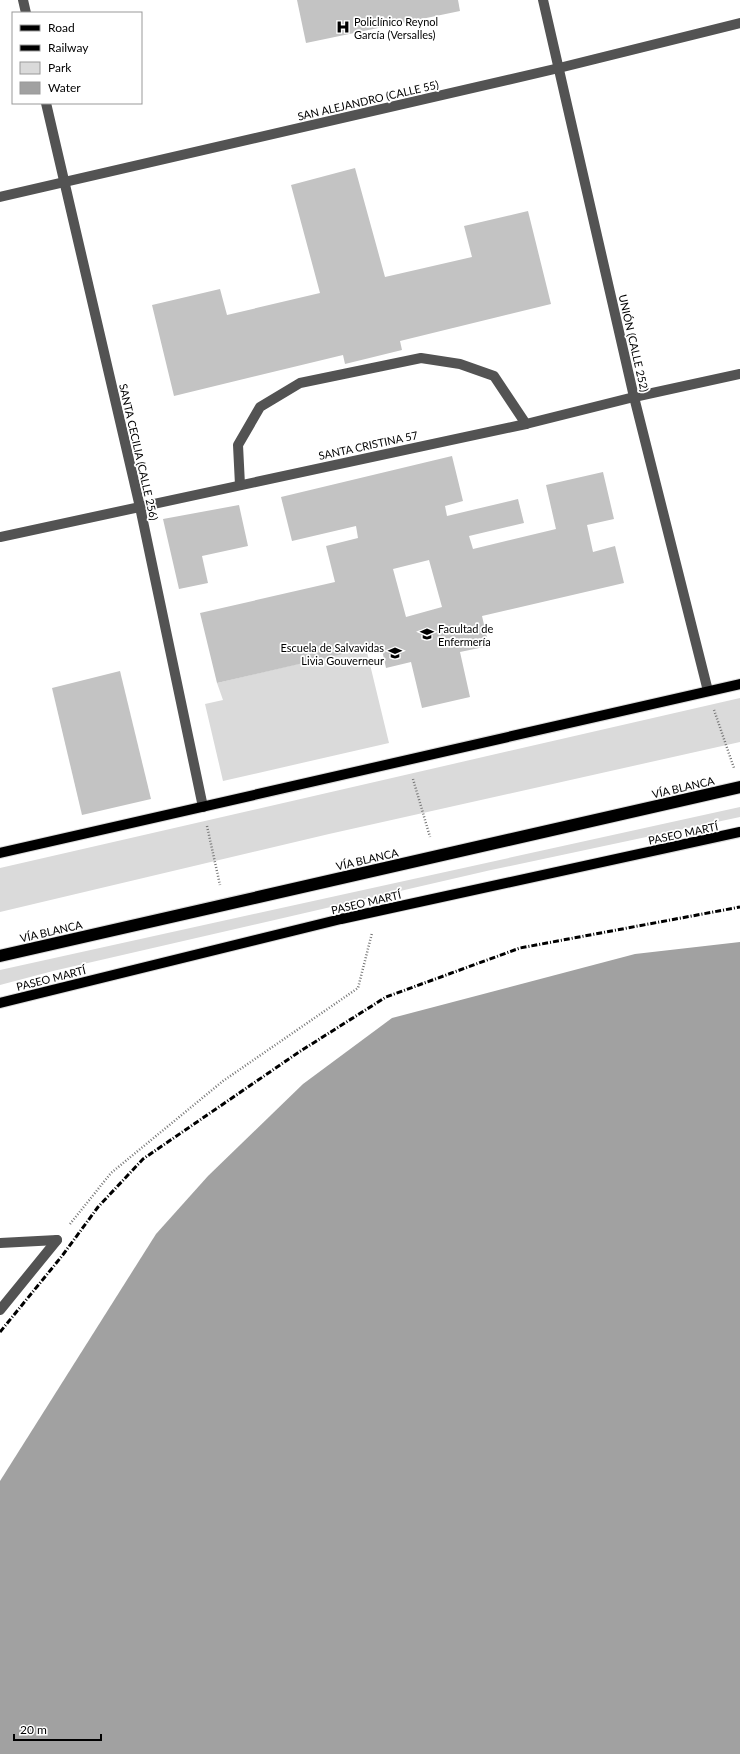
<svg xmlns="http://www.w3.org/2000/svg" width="740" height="1754" font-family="Lato,sans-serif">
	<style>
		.green { fill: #dadada }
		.water { fill: #a1a1a1 }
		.building { fill: #c3c3c3; fill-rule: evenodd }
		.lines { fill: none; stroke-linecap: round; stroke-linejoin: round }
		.major-casing { stroke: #dbdbdb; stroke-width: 12 }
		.highway-casing { stroke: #dbdbdb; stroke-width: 14 }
		.path { stroke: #757575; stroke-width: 2.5; stroke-dasharray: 1 2; stroke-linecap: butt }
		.minor { stroke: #535353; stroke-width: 10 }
		.major { stroke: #000; stroke-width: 10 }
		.highway { stroke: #000; stroke-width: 12 }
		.rail { stroke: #000; stroke-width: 3; stroke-dasharray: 6 2 1 2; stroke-linecap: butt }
		.labels { text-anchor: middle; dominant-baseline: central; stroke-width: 3.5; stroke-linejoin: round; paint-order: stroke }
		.poi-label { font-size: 11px; fill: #000; stroke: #fff; text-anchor: start }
		.street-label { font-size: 11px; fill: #000; stroke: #fff }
	</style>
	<rect width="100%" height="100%" fill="#fff"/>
	<g class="green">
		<path d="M 366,648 L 389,743 L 223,781 L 205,704 L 223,700 L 217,683 Z"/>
		<path d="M 740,698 L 740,742 L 329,834 L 0,912 L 0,868 Z"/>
		<path d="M 740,807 L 740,817 L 491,870 L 53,971 L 0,985 L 0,970 Z"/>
	</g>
	<path class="water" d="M 740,942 L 740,1754 L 0,1754 L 0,1481 L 156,1234 L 208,1176 L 303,1084 L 392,1018 L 635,954 Z"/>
	<g class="building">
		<path d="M 297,0 L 458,0 L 460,11 L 306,43 Z"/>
		<path d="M 355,168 L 385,277 L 472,257 L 464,226 L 528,211 L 551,304 L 400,341 L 402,350 L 345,364 L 343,355 L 174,396 L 152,305 L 220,289 L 227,315 L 320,293 L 291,185 Z"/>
		<path d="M 452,456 L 463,501 L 445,506 L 447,516 L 518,499 L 524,523 L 469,536 L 473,549 L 556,529 L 546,485 L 603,472 L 614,519 L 587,525 L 593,552 L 615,546 L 624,583 L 482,616 L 489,646 L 460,652 L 470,697 L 422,708 L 411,662 L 386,668 L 381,645 L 217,683 L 200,613 L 335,582 L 326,546 L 358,538 L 356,526 L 292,541 L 281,497 ZM 429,560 L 442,607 L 406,617 L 393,569 Z"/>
		<path d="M 239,505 L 248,546 L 202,556 L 208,583 L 179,589 L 163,519 Z"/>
		<path d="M 120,671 L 151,799 L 82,815 L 52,688 Z"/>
	</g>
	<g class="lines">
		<g class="major-casing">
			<g id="major">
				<path d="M 0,853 L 740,684"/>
				<path d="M 0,1003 L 341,919 L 740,832"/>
			</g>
		</g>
		<g class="highway-casing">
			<path id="highway" d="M 0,956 L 740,787"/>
		</g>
		<g class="path">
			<path d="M 714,710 L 734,768"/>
			<path d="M 413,779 L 430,837"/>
			<path d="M 207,826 L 220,885"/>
			<path d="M 70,1224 L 111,1173 L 223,1081 L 358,988 L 372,933"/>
		</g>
		<g class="minor">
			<path d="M 23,0 L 26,13"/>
			<path d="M 543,0 L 634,397 L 708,691"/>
			<path d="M 46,103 L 140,507 L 203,807"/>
			<path d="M 0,197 L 559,68 L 740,23"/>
			<path d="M 240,485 L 238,445 L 260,407 L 300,383 L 421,358 L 460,364 L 494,376 L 526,424"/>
			<path d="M 0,537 L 526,424 L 634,397 L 740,374"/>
			<path d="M 0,1243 L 57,1240"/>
			<path d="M 0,1310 L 57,1240"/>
		</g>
		<use href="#major" class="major"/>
		<use href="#highway" class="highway"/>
		<path class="rail" d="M 0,1332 L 62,1256 L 98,1207 L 143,1159 L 299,1052 L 386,997 L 520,948 L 740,907"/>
	</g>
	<defs>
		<g id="hospital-bare" transform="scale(1.08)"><path d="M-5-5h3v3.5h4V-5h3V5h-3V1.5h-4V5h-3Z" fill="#000" stroke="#fff" stroke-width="2.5" paint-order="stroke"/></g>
		<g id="university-bare" transform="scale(1.08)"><path d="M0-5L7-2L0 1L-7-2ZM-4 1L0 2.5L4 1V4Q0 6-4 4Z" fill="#000" stroke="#fff" stroke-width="2.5" paint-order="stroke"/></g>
		<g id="school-bare" transform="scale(1.08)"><path d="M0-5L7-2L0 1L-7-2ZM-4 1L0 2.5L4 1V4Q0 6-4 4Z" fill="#000" stroke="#fff" stroke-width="2.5" paint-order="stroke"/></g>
	</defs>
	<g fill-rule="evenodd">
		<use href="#hospital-bare" x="343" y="27"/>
		<use href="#university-bare" x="427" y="634"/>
		<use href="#school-bare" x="395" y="653"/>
	</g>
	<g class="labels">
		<g class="poi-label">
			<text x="354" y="21">Policlínico Reynol<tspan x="354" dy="13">García (Versalles)</tspan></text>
			<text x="438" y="628">Facultad de<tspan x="438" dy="13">Enfermería</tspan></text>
			<text x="384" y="647" text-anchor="end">Escuela de Salvavidas<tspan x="384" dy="13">Livia Gouverneur</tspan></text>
		</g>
		<g class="street-label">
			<text transform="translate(368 100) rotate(-13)">SAN ALEJANDRO (CALLE 55)</text>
			<text transform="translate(634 343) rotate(77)">UNIÓN (CALLE 252)</text>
			<text transform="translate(368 445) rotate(-12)">SANTA CRISTINA 57</text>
			<text transform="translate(139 452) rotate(77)">SANTA CECILIA (CALLE 256)</text>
			<text transform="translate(683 787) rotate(-13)">VÍA BLANCA</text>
			<text transform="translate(683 833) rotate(-12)">PASEO MARTÍ</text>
			<text transform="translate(367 859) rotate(-13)">VÍA BLANCA</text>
			<text transform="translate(366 902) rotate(-13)">PASEO MARTÍ</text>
			<text transform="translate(51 931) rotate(-13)">VÍA BLANCA</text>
			<text transform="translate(51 978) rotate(-14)">PASEO MARTÍ</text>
		</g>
	</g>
	<rect x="12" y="12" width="130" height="92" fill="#ffffff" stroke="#999999"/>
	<rect x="20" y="25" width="20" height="6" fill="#000000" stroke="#999999"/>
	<text x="48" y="32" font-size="12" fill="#000000">Road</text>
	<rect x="20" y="45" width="20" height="6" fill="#000000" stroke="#999999"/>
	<text x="48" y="52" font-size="12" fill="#000000">Railway</text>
	<rect x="20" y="62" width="20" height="12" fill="#dadada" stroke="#999999"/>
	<text x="48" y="72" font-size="12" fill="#000000">Park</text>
	<rect x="20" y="82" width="20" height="12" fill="#a1a1a1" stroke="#999999"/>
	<text x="48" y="92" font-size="12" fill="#000000">Water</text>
	<path d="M14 1734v6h87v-6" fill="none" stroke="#000000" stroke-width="2"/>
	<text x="20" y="1734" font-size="12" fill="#000000" stroke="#ffffff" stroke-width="3" paint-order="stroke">20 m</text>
</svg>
